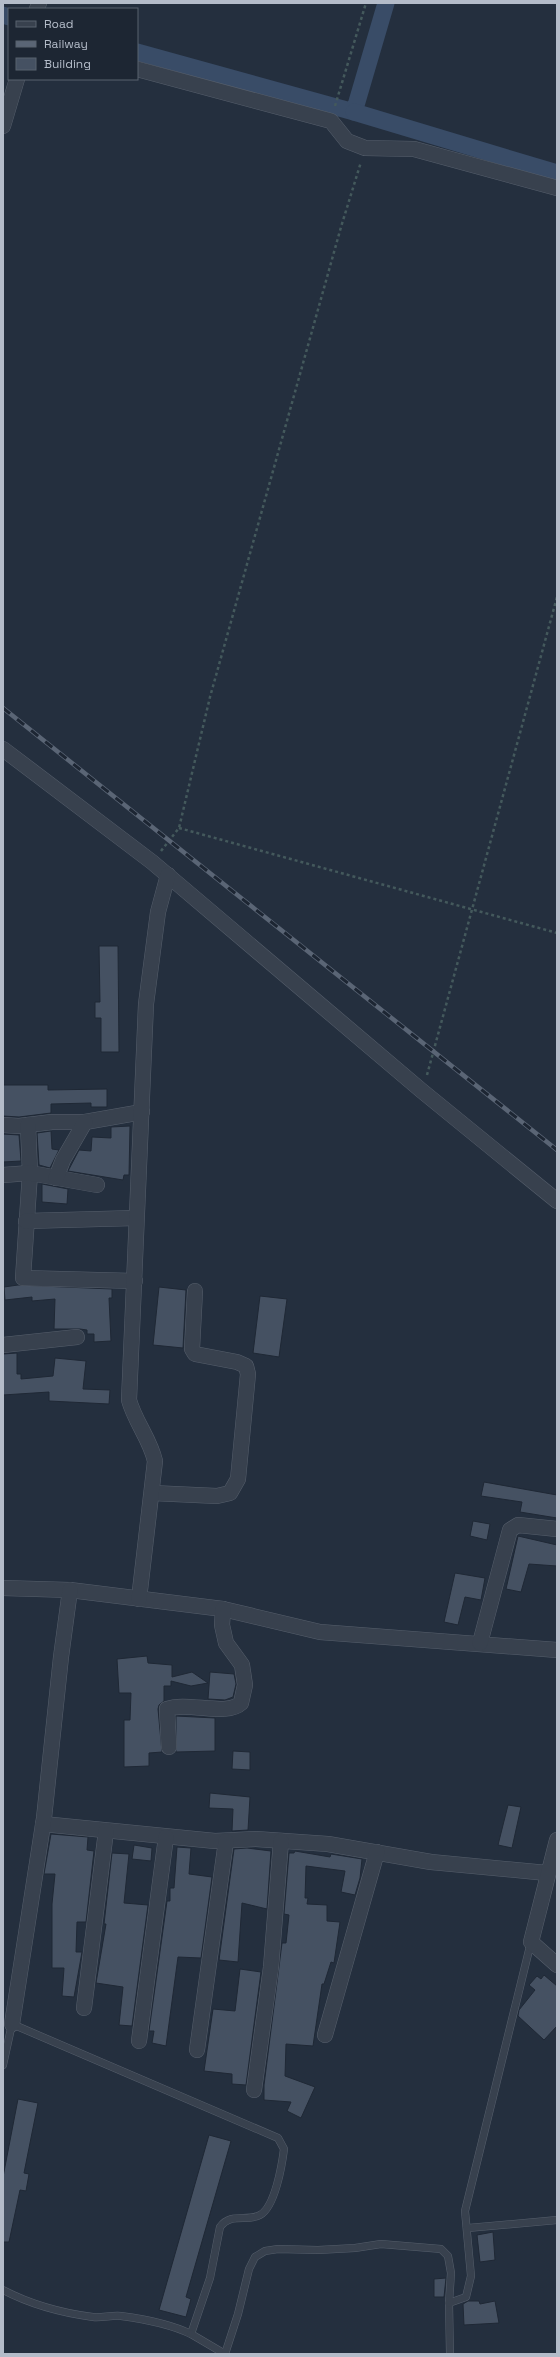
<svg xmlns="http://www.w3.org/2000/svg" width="560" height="2357" font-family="'Space Grotesk',sans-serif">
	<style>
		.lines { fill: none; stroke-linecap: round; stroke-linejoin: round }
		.canal { stroke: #394c67; stroke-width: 17 }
		.building { fill: #455162; stroke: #1f2835 }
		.service-casing { stroke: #565f6c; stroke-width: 8 }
		.minor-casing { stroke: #565f6c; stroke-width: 16 }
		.path { stroke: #44595c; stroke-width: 2.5; stroke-dasharray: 3 3; stroke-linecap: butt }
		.service { stroke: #38414e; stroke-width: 7 }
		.minor { stroke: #38414e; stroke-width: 15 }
		.rail-casing { stroke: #5a6575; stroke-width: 4.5 }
		.rail { stroke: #1d2633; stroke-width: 3; stroke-dasharray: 9; stroke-linecap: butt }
	</style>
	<rect width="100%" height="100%" fill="#242f3e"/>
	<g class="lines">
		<g class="canal">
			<path d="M 3,15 L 9,17"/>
			<path d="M 137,52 L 354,112 L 386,3"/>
			<path d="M 354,112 L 557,173"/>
		</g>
	</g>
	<g class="building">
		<path d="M 99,946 L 118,946 L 119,1052 L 101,1052 L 101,1018 L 95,1018 L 95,1002 L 100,1002 Z"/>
		<path d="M 3,1085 L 48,1085 L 48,1090 L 107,1089 L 107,1107 L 91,1107 L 91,1103 L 51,1104 L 51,1113 L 19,1117 L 3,1116 Z"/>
		<path d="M 130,1126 L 129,1175 L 124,1175 L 123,1180 L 68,1171 L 79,1150 L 91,1151 L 92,1137 L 111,1138 L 111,1127 Z"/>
		<path d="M 51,1131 L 52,1149 L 59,1150 L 50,1168 L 39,1165 L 37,1133 Z"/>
		<path d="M 3,1134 L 19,1135 L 21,1161 L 3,1162 Z"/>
		<path d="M 42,1184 L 68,1189 L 67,1204 L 42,1202 Z"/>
		<path d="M 18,1285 L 112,1289 L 112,1298 L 109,1298 L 111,1341 L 94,1342 L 94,1334 L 87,1334 L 87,1330 L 80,1329 L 54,1329 L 55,1299 L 32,1301 L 32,1297 L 5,1300 L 4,1287 Z"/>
		<path d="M 159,1287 L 186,1290 L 183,1348 L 153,1345 Z"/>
		<path d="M 260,1296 L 287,1299 L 279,1357 L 253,1353 Z"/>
		<path d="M 17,1353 L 17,1374 L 21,1374 L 21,1379 L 53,1376 L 55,1358 L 86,1361 L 83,1389 L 110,1390 L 109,1404 L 49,1401 L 49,1392 L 3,1395 L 3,1354 Z"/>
		<path d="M 484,1482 L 557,1495 L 557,1518 L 520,1512 L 522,1502 L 481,1496 Z"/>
		<path d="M 473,1521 L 490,1524 L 487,1540 L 470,1536 Z"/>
		<path d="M 518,1536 L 557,1545 L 557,1566 L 529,1564 L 521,1592 L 506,1589 Z"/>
		<path d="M 455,1573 L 485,1578 L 481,1600 L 465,1597 L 458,1625 L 444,1622 Z"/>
		<path d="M 147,1656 L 148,1663 L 172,1665 L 172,1677 L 192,1672 L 208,1683 L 191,1686 L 171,1681 L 171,1686 L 164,1686 L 164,1701 L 159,1705 L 158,1709 L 162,1752 L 149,1753 L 149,1766 L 124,1767 L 124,1720 L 130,1720 L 131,1693 L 119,1693 L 117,1659 Z"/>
		<path d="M 210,1672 L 234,1674 L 236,1684 L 233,1697 L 225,1700 L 208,1699 Z"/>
		<path d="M 176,1716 L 215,1718 L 215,1751 L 176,1752 Z"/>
		<path d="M 233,1751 L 250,1752 L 250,1770 L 232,1769 Z"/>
		<path d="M 210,1793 L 250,1797 L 248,1830 L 232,1831 L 233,1809 L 209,1808 Z"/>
		<path d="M 508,1805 L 521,1807 L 512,1848 L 498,1845 Z"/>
		<path d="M 51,1834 L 88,1837 L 87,1850 L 94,1851 L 86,1922 L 77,1922 L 76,1952 L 82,1952 L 74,1997 L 62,1996 L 64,1968 L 52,1968 L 52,1904 L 55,1874 L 44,1874 Z"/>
		<path d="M 134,1845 L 152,1848 L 151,1861 L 132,1859 Z"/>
		<path d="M 177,1847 L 191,1848 L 189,1874 L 212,1877 L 201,1958 L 178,1957 L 166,2046 L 152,2043 L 154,2031 L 149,2031 L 167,1901 L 170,1901 L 170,1888 L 174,1888 Z"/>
		<path d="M 247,1848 L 271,1851 L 267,1909 L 242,1903 L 238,1962 L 219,1960 L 234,1849 Z"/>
		<path d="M 295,1851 L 330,1857 L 331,1854 L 362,1859 L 360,1878 L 355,1895 L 341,1892 L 345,1871 L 306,1866 L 305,1898 L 308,1898 L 307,1904 L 327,1905 L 327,1921 L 340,1922 L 334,1963 L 331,1962 L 324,1984 L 322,1984 L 313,2046 L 286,2044 L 285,2076 L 315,2087 L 301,2118 L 287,2111 L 291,2102 L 264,2100 L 264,2085 L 282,1943 L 286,1943 L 289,1915 L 284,1914 L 289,1853 L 294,1853 Z"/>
		<path d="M 112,1853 L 129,1854 L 124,1903 L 148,1905 L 132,2026 L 119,2025 L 123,1987 L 96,1983 L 106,1924 L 104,1924 Z"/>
		<path d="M 240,1969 L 261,1972 L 246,2085 L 232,2084 L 232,2074 L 204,2071 L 213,2009 L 235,2011 Z"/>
		<path d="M 544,1975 L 557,1986 L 557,2026 L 544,2040 L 518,2016 L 519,2010 L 535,1990 L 529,1985 L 537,1976 L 541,1979 Z"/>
		<path d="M 18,2099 L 38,2103 L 24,2173 L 29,2174 L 26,2191 L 20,2190 L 9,2242 L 3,2242 L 3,2177 Z"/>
		<path d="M 209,2135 L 231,2141 L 186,2297 L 191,2299 L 186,2317 L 159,2310 Z"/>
		<path d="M 493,2232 L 495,2260 L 480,2262 L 477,2235 Z"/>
		<path d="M 446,2278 L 444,2297 L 434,2297 L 434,2279 Z"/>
		<path d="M 468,2301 L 479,2301 L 480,2304 L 495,2301 L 499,2323 L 464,2325 L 463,2304 Z"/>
	</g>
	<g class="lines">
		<g class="service-casing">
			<g id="service">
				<path d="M 3,2065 L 12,2024 L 278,2138 L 284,2149 C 282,2165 275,2207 260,2215 C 247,2222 231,2212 220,2227 L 210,2278 L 191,2334 C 170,2324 144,2319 121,2316 C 112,2315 102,2318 93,2317 C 62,2313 30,2304 3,2290"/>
				<path d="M 468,2228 L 557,2220"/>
				<path d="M 449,2303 L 450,2354"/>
				<path d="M 191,2334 L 225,2354"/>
				<path d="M 225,2354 L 238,2314 L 249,2269 L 255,2257 L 265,2251 L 278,2249 L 318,2250 L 355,2248 L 381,2244 L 441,2249 L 448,2256 L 451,2273 L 449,2303 L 466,2297 L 471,2276 L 465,2211 L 531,1942"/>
			</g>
		</g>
		<g class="minor-casing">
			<g id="minor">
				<path d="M 37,9 L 39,3"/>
				<path d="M 137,69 L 331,121 L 347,141 L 365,148 L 414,149 L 557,188"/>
				<path d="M 3,126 L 17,79"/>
				<path d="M 3,749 L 152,862 L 422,1091 L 557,1201"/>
				<path d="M 3,1125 L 19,1126 L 52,1122 L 85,1122 L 142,1112"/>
				<path d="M 28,1125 L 30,1173 L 23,1278 L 135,1281"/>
				<path d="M 3,1175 L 30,1173 L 97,1185"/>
				<path d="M 56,1178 L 63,1160 L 85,1122"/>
				<path d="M 26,1221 L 136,1218"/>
				<path d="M 3,1345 L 77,1337"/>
				<path d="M 152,1493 L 217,1496 L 230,1493 L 238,1479 L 248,1374 L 246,1366 L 237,1362 L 195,1354 L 192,1349 L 195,1291"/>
				<path d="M 3,1588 L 70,1590 L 223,1609 L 320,1632 L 557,1650"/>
				<path d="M 139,1599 L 155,1461 C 150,1439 135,1422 129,1400 L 146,1004 L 158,912 L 168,875"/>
				<path d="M 480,1643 L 510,1530 L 518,1525 L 557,1529"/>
				<path d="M 169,1747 L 167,1709 C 187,1701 226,1717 241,1703 L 245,1685 L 242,1665 L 226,1643 L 222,1625 L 223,1609"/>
				<path d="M 43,1824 L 215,1841 L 256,1839 L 328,1844 L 431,1862 L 547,1873"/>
				<path d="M 557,1840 L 531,1942 L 557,1965"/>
				<path d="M 84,2008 L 106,1831"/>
				<path d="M 12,2024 L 44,1818 L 61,1657 L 70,1590"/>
				<path d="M 325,2035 L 377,1852"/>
				<path d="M 139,2041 L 166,1837"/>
				<path d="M 197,2050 L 226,1841"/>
				<path d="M 254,2090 L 271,1967 L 281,1841"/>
			</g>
		</g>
		<g class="path">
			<path d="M 335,106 L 366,3"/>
			<path d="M 179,828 L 557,933"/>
			<path d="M 161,851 L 179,828 L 210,697 L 341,227 L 361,162"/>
			<path d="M 427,1075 L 557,597"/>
		</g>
		<use href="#service" class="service"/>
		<use href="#minor" class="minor"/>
		<g class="rail-casing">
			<path id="rail" d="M 3,708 L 557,1150"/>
		</g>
		<use href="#rail" class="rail"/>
	</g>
	<rect width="560" height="2357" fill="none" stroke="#b4bcc9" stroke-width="8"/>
	<rect x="8" y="8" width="130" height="72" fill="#1d2633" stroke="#59626f"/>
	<rect x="16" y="21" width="20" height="6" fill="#38414e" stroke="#59626f"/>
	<text x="44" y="28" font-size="12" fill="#b4bcc9">Road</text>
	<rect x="16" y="41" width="20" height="6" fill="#5a6575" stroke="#59626f"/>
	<text x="44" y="48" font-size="12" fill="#b4bcc9">Railway</text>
	<rect x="16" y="58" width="20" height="12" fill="#455162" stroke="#59626f"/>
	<text x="44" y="68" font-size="12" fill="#b4bcc9">Building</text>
</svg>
